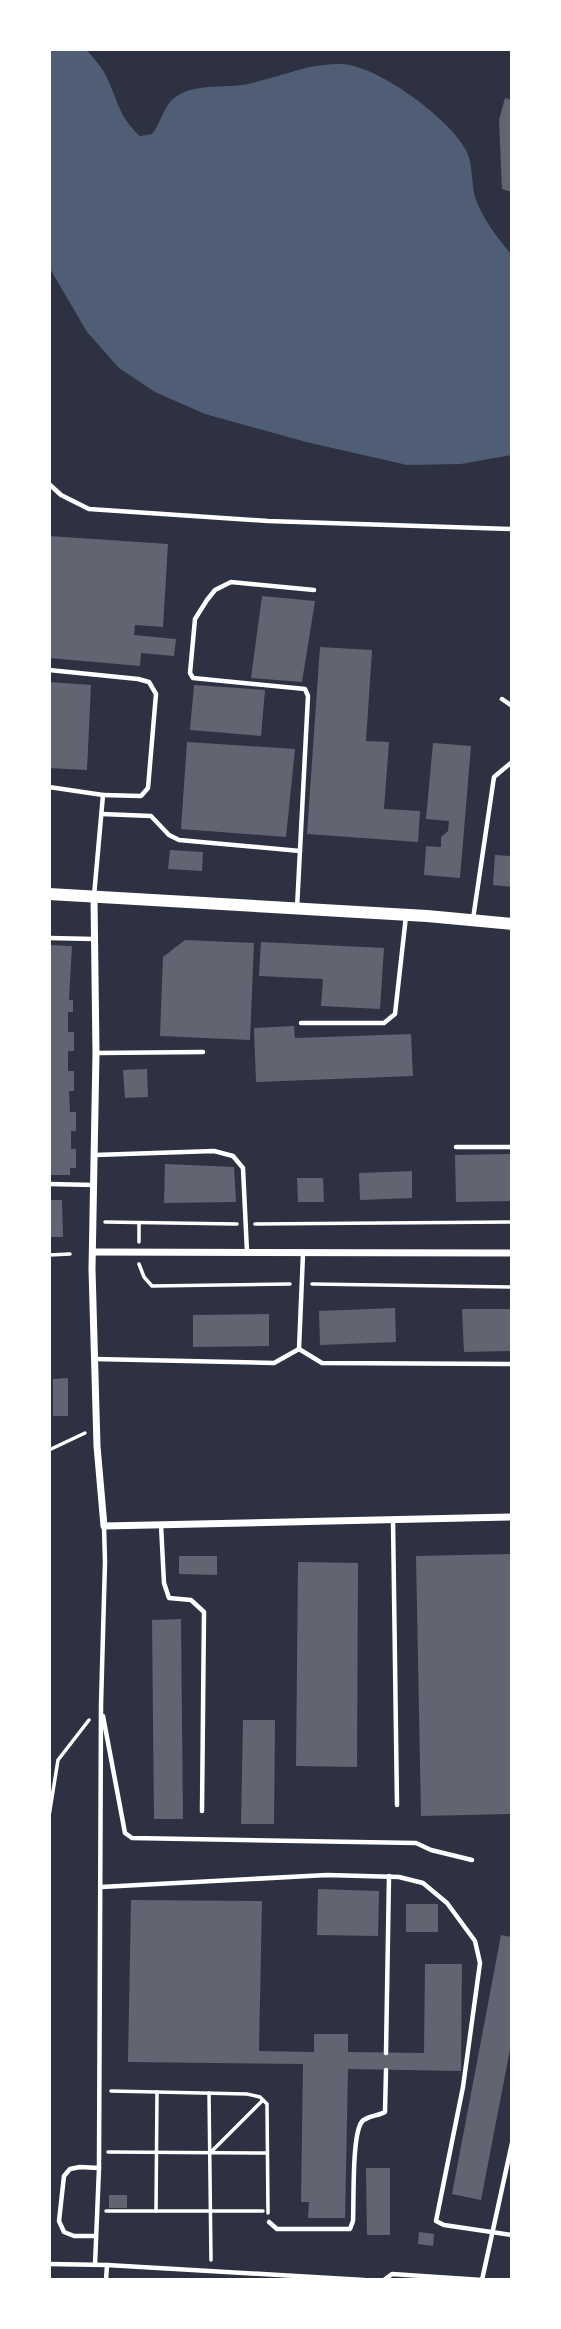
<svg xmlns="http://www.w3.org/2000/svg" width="561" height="2329" font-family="'PT Sans Narrow',sans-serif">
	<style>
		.water { fill: #4f5d75 }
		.building { fill: #626471 }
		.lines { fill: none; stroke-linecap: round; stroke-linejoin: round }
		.path { stroke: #fff; stroke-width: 3.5 }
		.service { stroke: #fff; stroke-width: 4.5 }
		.minor { stroke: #fff; stroke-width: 7 }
		.secondary { stroke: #fff; stroke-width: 12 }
	</style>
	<rect width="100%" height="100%" fill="#2d3142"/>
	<path class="water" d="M 49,49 L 86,49 C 92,56 99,64 104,72 C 118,97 116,114 140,136 L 152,134 C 160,124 162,112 170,102 C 187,83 219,88 242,85 C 250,84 259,81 267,79 C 292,72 315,63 341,64 C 377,65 449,118 466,150 C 473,163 471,182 475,197 C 482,218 498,239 512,255 L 512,455 L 461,464 L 407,465 L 306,442 L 205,414 L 155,392 L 119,368 L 87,332 L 49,267 Z"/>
	<g class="building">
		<path d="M 505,98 L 512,100 L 512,192 L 502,189 L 499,120 Z"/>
		<path d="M 49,536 L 168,544 L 163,627 L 135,625 L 134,635 L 176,639 L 174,656 L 141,653 L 140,666 L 49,658 Z"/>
		<path d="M 262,596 L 315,601 L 302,682 L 251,678 Z"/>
		<path d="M 320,647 L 372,650 L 366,741 L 389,742 L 384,809 L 420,811 L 418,842 L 307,834 Z"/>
		<path d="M 49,682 L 91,685 L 87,770 L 49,768 Z"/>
		<path d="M 194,685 L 265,690 L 261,736 L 190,730 Z"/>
		<path d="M 187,742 L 295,749 L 286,837 L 181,829 Z"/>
		<path d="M 433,743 L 471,746 L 460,878 L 424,875 L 426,846 L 441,847 L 441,837 L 448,831 L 449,821 L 426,819 Z"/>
		<path d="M 170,850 L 203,852 L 202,871 L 168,869 Z"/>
		<path d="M 495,855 L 512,856 L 512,887 L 493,885 Z"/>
		<path d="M 185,940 L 254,943 L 250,1040 L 160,1036 L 163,957 Z"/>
		<path d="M 261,942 L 384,948 L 380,1009 L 321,1006 L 323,979 L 259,976 Z"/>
		<path d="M 49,945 L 72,946 L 69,1000 L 73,1000 L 73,1012 L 68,1012 L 68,1032 L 74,1032 L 74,1051 L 68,1051 L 68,1071 L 74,1071 L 74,1091 L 69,1091 L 70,1112 L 76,1112 L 76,1131 L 71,1131 L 71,1149 L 76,1149 L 76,1168 L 70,1168 L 70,1175 L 49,1175 Z"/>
		<path d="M 294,1026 L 295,1038 L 411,1034 L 413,1076 L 256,1082 L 254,1028 Z"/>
		<path d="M 147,1069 L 148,1097 L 125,1098 L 123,1070 Z"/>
		<path d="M 512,1154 L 512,1201 L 456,1202 L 455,1155 Z"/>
		<path d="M 165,1164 L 234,1167 L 236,1202 L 164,1203 Z"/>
		<path d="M 412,1171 L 412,1198 L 360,1200 L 359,1173 Z"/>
		<path d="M 297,1178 L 323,1178 L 324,1202 L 298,1202 Z"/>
		<path d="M 49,1200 L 62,1200 L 63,1237 L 49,1237 Z"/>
		<path d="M 395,1308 L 396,1342 L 320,1345 L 319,1311 Z"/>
		<path d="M 462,1309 L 512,1309 L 512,1351 L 464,1352 Z"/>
		<path d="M 269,1314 L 269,1346 L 193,1347 L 193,1315 Z"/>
		<path d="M 68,1378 L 68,1416 L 53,1416 L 53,1379 Z"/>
		<path d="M 512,1554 L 512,1814 L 421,1816 L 416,1556 Z"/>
		<path d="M 179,1556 L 217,1556 L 217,1575 L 179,1574 Z"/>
		<path d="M 298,1562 L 358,1563 L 357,1767 L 296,1766 Z"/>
		<path d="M 181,1619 L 183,1819 L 154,1819 L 152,1620 Z"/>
		<path d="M 243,1720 L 275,1720 L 274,1824 L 241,1824 Z"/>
		<path d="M 318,1889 L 379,1891 L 378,1936 L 317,1935 Z"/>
		<path d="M 131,1900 L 262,1901 L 259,2051 L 314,2052 L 314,2034 L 348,2034 L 348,2052 L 424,2053 L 425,1964 L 462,1964 L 461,2071 L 348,2069 L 345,2218 L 308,2218 L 309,2202 L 301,2202 L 303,2064 L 128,2062 Z"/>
		<rect x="406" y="1904" width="32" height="28"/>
		<path d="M 501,1935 L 512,1937 L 512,2039 L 481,2200 L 452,2194 Z"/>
		<path d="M 366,2168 L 390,2168 L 390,2235 L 367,2235 Z"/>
		<rect x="109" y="2195" width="18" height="13"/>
		<path d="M 419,2232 L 434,2234 L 433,2246 L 418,2244 Z"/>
	</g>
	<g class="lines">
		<g class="path">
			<path d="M 105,1222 L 237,1224"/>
			<path d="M 139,1223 L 139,1242"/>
			<path d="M 255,1224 L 512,1222"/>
			<path d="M 49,1255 L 70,1254"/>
			<path d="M 139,1264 L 144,1277 L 152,1286 L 290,1284"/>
			<path d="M 312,1284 L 512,1287"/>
			<path d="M 49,1450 L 85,1433"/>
			<path d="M 49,1816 L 58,1760 L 89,1720"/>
			<path d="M 111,2091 L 247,2094 L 260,2097 L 267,2104 L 268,2213"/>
			<path d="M 209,2093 L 211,2260"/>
			<path d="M 108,2152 L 267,2153"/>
			<path d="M 210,2153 L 263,2100"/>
			<path d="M 106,2211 L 263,2211"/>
			<path d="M 156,2211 L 157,2092"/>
		</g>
		<g class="service">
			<path d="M 49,484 L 61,495 L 89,509 L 268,521 L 512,529"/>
			<path d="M 49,670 L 138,679 L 149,682 L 156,694 L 148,788 L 141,796 L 103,795"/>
			<path d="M 502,699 L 512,706"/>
			<path d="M 49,787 L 103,795 L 94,896"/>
			<path d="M 102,814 L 151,816 L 169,835 L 179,840 L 300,851"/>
			<path d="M 297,908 L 308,696 L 305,689 L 193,678 L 190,673 L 195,619 L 207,600 L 215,590 L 231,582 L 314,590"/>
			<path d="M 473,919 L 494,777 L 512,762"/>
			<path d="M 49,938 L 94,939"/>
			<path d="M 301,1023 L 384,1023 L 395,1014 L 406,916"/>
			<path d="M 97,1053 L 203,1052"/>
			<path d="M 456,1147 L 512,1147"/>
			<path d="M 95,1155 L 214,1151 L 233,1156 L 243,1168 L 247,1252"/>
			<path d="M 49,1184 L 94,1185"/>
			<path d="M 299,1349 L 303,1254"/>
			<path d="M 95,1359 L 274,1363 L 299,1349 L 322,1363 L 512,1364"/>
			<path d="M 393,1520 L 397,1805"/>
			<path d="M 161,1525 L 164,1583 L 169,1598 L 191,1600 L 204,1612 L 202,1811"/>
			<path d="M 103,1716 L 125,1833 L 132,1838 L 416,1843 L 431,1850 L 472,1860"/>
			<path d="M 101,1887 L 327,1875 L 399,1877 L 423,1883 L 447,1903 L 475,1941 L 480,1963 L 463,2087 L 436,2221 L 444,2225 L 512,2235"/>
			<path d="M 386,2053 L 389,1876"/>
			<path d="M 99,2168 L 101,1705 L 105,1562 L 104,1526"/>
			<path d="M 269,2222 L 277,2229 L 350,2229 L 353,2221 C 354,2200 352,2138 361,2123 C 365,2116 378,2116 385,2112 L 386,2070"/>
			<path d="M 49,2264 L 107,2265 L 106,2280"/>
			<path d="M 95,2265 L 99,2168 L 80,2167 L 70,2169 L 64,2176 L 59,2221 L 64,2232 L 74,2236 L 96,2236"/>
			<path d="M 107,2265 L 364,2280"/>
			<path d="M 384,2280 L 392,2274 L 482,2280"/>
			<path d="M 482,2280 L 512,2143"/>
		</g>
		<g class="minor">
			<path d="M 94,898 L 96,1053 L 92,1269 L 97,1446 L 104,1526 L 512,1517"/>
			<path d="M 93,1252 L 512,1253"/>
		</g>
		<path class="secondary" d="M 49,894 L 427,916 L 512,924"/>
	</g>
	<rect width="561" height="2329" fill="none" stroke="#ffffff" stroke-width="102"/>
</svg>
